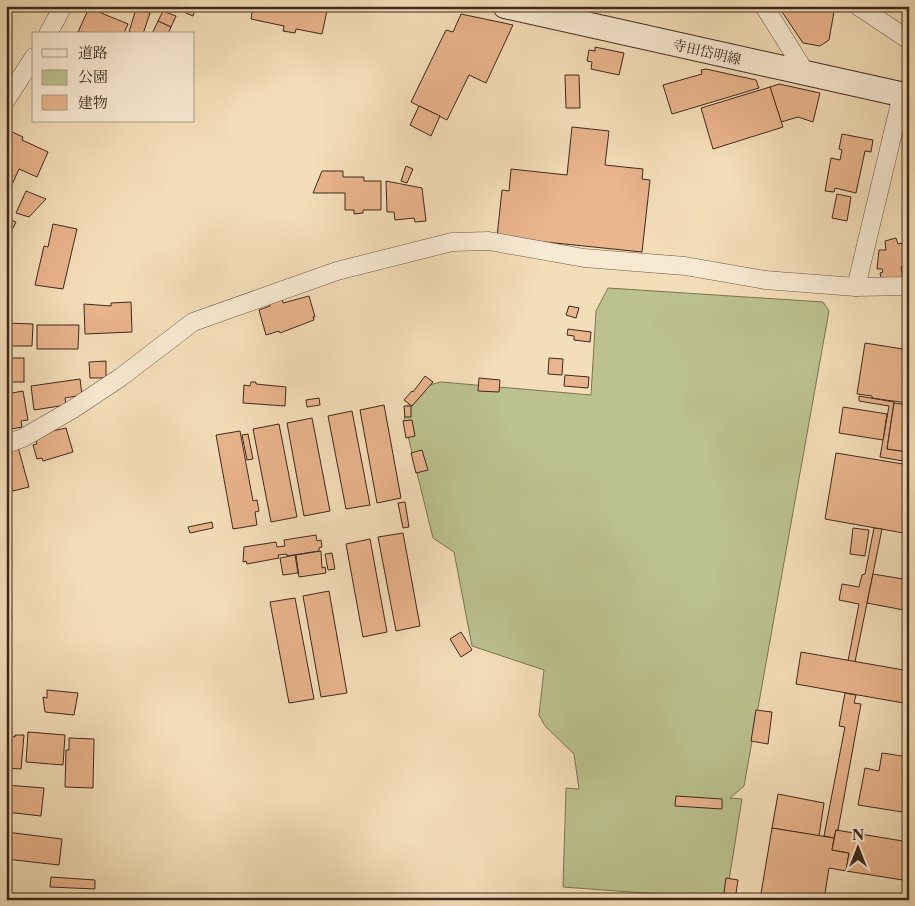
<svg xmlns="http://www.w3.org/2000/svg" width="915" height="906" font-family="'Libre Caslon Text','Noto Serif JP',serif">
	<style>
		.green { fill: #bbc18f; stroke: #7c7456 }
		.building { fill: #eab48c; stroke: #3e281d }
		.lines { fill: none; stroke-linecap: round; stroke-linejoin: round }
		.minor-casing { stroke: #6c5644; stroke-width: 19 }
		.secondary-casing { stroke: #3e281d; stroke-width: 26 }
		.minor { stroke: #f8ead2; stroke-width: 18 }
		.secondary { stroke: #f8ead2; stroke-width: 24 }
		.labels { text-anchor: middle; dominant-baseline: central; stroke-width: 5; stroke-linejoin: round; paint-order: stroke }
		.street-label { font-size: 14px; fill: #3e281d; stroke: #f8ead2 }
	</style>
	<rect width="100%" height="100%" fill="#f4deb9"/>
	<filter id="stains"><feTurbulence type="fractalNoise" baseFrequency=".004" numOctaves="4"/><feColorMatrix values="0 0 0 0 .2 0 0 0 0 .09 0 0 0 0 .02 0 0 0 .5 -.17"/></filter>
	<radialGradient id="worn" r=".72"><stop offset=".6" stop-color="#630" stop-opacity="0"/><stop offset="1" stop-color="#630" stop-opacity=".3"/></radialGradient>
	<path class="green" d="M 608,288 L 823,302 L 829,311 L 744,786 L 730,798 L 742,799 L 726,899 L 563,887 L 566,788 L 579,789 L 574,754 L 545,726 L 539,715 L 544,670 L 472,646 L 454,552 L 433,538 L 404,420 C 408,396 417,387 441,382 L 591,395 L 596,311 Z"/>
	<g class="building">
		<path d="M 170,6 L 196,6 L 193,16 Z"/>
		<path d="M 253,6 L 328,6 L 322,34 L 296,29 L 295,33 L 283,31 L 284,26 L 251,19 Z"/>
		<path d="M 567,6 L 597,6 L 596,12 Z"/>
		<path d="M 778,6 L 835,6 L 829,40 L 820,46 L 803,43 Z"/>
		<path d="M 89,8 L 128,24 L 124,33 L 126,34 L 78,32 Z"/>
		<path d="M 136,9 L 150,13 L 143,34 L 129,32 Z"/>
		<path d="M 163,11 L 176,16 L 171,27 L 158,21 Z"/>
		<path d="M 461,14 L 513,25 L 486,83 L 469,75 L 447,120 L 411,102 L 446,30 L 453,32 Z"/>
		<path d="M 158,21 L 171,27 L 168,34 L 152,34 Z"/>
		<path d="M 595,47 L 624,53 L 619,75 L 591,69 L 592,62 L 587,61 L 589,50 L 595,51 Z"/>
		<path d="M 706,69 L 756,80 L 759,88 L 672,114 L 663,85 L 702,74 L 701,70 Z"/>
		<path d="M 565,75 L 579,75 L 580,108 L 566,108 Z"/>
		<path d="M 779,84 L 820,93 L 813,122 L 798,117 L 781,122 L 770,87 Z"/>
		<path d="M 770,87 L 783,127 L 713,149 L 701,108 Z"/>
		<path d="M 419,106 L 440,116 L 431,136 L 410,125 Z"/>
		<path d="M 572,127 L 609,131 L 605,165 L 643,169 L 642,179 L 650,180 L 642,252 L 497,237 L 502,190 L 509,191 L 511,169 L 567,175 Z"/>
		<path d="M 6,129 L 23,137 L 22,140 L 48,152 L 37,177 L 19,169 L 11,187 L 9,186 L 7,190 Z"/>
		<path d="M 842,134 L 873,140 L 871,152 L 865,151 L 856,193 L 835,188 L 834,192 L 825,191 L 831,158 L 840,160 L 842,150 L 839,149 Z"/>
		<path d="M 406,166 L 413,169 L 407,183 L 401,181 Z"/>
		<path d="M 322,171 L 343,171 L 343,177 L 364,177 L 364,181 L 381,181 L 381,210 L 363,210 L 363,213 L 354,214 L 354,210 L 345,210 L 345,193 L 313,193 Z"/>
		<path d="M 386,181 L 422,188 L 426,221 L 415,222 L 414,218 L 395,220 L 394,212 L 387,212 Z"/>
		<path d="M 26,191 L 46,199 L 29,217 L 16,213 Z"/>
		<path d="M 837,194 L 851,197 L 847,221 L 832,218 Z"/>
		<path d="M 7,218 L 16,222 L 8,238 L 6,238 Z"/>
		<path d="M 53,224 L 77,229 L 63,289 L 35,285 L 44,246 L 48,247 Z"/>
		<path d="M 896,238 L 898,244 L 903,243 L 909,265 L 901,267 L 903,277 L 882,282 L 880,273 L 883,272 L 882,269 L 877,269 L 879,250 L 886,250 L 885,241 Z"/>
		<path d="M 309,296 L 315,317 L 313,317 L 314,320 L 280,333 L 279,331 L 266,335 L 259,310 L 270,306 L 269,301 L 282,297 L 283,303 Z"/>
		<path d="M 131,302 L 132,332 L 85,334 L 84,304 L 111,306 L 111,303 Z"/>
		<path d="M 569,306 L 579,308 L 576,318 L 566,315 Z"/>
		<path d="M 6,323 L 33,324 L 32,346 L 6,346 Z"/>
		<path d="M 37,325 L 79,325 L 78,349 L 37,349 Z"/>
		<path d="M 568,329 L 591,332 L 590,342 L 574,340 L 574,336 L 567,335 Z"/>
		<path d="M 865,343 L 909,350 L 907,403 L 872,398 L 872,396 L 857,394 Z"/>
		<rect x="6" y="358" width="18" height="24"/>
		<path d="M 549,358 L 563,359 L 562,375 L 548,374 Z"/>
		<path d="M 106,361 L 106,378 L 90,378 L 89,362 Z"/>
		<path d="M 565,375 L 589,377 L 588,388 L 564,386 Z"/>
		<path d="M 425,376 L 433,382 L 412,406 L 404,400 L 412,391 L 413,392 Z"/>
		<path d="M 479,378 L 500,380 L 499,392 L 478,391 Z"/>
		<path d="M 80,379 L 82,395 L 65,398 L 66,405 L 34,410 L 31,386 Z"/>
		<path d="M 251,382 L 256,382 L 256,384 L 286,387 L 285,406 L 243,403 L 244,385 L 250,386 Z"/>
		<path d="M 23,391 L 28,420 L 21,421 L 22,427 L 6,430 L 6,394 Z"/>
		<path d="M 859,396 L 894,402 L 887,449 L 909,452 L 909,462 L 880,457 L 889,406 L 859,401 Z"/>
		<path d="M 319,398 L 320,405 L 307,407 L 306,400 Z"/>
		<path d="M 894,403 L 909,405 L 909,452 L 887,449 Z"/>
		<path d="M 384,405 L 401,498 L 377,503 L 360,410 Z"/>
		<path d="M 404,406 L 411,406 L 411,417 L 405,417 Z"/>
		<path d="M 843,407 L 887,414 L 883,440 L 839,433 Z"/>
		<path d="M 352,411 L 370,505 L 346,509 L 328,416 Z"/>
		<path d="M 312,418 L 330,511 L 304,516 L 287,423 Z"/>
		<path d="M 412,420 L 415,436 L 406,438 L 403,421 Z"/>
		<path d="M 279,424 L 297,517 L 271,522 L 253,429 Z"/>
		<path d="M 66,428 L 73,452 L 43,461 L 42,458 L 37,459 L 33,445 L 37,444 L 34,435 Z"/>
		<path d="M 240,431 L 253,501 L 257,500 L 259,511 L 255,512 L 257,525 L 233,529 L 216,435 Z"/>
		<path d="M 248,434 L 253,459 L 247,460 L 242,435 Z"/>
		<path d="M 18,447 L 29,487 L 13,491 L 6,466 L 6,451 Z"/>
		<path d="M 422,450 L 428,470 L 416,473 L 411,453 Z"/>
		<path d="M 836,453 L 909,465 L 909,534 L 825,519 Z"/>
		<path d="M 405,502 L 409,527 L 403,528 L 398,503 Z"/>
		<path d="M 212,522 L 213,528 L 190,533 L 188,527 Z"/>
		<path d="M 853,528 L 869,530 L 865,556 L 850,554 Z"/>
		<path d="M 874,528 L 882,529 L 855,662 L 848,661 L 859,604 L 839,600 L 842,584 L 859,587 L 862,575 L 865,574 Z"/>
		<path d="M 403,533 L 420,626 L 396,631 L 378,537 Z"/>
		<path d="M 316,535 L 317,541 L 321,540 L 322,547 L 319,548 L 319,551 L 287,556 L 287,554 L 278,555 L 279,558 L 247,564 L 246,561 L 243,562 L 244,547 L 276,542 L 277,547 L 285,546 L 284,540 Z"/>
		<path d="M 370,539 L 387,632 L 363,637 L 346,544 Z"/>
		<path d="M 321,551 L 322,568 L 325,567 L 326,573 L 299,577 L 296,555 Z"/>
		<path d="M 332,553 L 335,569 L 328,570 L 325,554 Z"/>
		<path d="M 295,555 L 298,573 L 283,575 L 280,558 Z"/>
		<path d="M 873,574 L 909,580 L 909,611 L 867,603 Z"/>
		<path d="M 329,591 L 347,693 L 321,697 L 303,596 Z"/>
		<path d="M 295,598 L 314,699 L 289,703 L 270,602 Z"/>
		<path d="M 6,615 L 12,616 L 9,642 L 6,641 Z"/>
		<path d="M 461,632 L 472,650 L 461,657 L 450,639 Z"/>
		<path d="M 801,652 L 909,671 L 909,704 L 796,684 Z"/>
		<path d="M 47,690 L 78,693 L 74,715 L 45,712 L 43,697 L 47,698 Z"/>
		<path d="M 845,693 L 856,695 L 854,703 L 861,704 L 838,830 L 836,830 L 834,838 L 824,836 L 845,727 L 839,726 Z"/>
		<path d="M 756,710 L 772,712 L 768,744 L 751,741 Z"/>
		<path d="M 28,732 L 65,735 L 63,765 L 26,762 Z"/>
		<path d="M 15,735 L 24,735 L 21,769 L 6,768 L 6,736 L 15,737 Z"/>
		<path d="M 69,738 L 94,739 L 93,788 L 65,787 L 66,750 L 69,750 Z"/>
		<path d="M 882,753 L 909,757 L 909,813 L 858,805 L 865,768 L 879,771 Z"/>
		<path d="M 6,785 L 44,788 L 41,816 L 6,812 Z"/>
		<path d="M 778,794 L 824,803 L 819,836 L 772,828 Z"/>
		<path d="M 676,796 L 722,799 L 722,809 L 675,806 Z"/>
		<path d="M 772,828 L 834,838 L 832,850 L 849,853 L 846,871 L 829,868 L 824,900 L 760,900 Z"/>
		<path d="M 836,830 L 909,842 L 909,881 L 846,871 L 849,853 L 832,850 Z"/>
		<path d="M 6,832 L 62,839 L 59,865 L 6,859 Z"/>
		<path d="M 51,877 L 95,880 L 95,889 L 50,887 Z"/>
		<path d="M 726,878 L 738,880 L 735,900 L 723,900 Z"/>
	</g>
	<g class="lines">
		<g class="minor-casing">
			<g id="minor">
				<path d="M 764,6 L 807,75"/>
				<path d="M 858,6 L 909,40"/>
				<path d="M 48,34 L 63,6"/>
				<path d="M 6,100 L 34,57"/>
				<path d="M 856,287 L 902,95"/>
				<path d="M 6,444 L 23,438 L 73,409 L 121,377 L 193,322 L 337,271 L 452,242 L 489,241 L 584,258 L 685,266 L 765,280 L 856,287 L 909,286"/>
			</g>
		</g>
		<g class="secondary-casing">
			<path id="secondary" d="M 505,6 L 909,96"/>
		</g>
		<use href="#minor" class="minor"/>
		<use href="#secondary" class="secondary"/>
	</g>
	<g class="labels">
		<g class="street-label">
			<text transform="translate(707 52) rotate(13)">寺田岱明線</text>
		</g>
	</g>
	<rect width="915" height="906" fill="none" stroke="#f4deb9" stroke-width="25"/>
	<rect x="8" y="8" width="900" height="891" fill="none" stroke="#3e281d" stroke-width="2.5"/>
	<rect x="12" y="12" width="890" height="881" fill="none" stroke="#3e281d"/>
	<rect x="32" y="32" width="162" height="90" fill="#f8ead2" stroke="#ae9c8a"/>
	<rect x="42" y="49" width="25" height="8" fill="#f8ead2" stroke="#ae9c8a"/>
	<text x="78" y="58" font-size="15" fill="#3e281d">道路</text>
	<rect x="42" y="70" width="25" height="15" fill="#bbc18f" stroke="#ae9c8a"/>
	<text x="78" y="82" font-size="15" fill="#3e281d">公園</text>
	<rect x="42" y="95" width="25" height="15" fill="#eab48c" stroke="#ae9c8a"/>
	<text x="78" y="108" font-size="15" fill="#3e281d">建物</text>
	<g transform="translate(858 848)" stroke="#f8ead2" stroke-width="4" paint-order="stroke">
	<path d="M0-4L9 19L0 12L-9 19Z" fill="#3e281d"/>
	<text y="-8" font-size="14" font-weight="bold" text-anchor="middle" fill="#3e281d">N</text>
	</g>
	<rect width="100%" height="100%" filter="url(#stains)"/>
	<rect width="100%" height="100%" fill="url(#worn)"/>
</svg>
